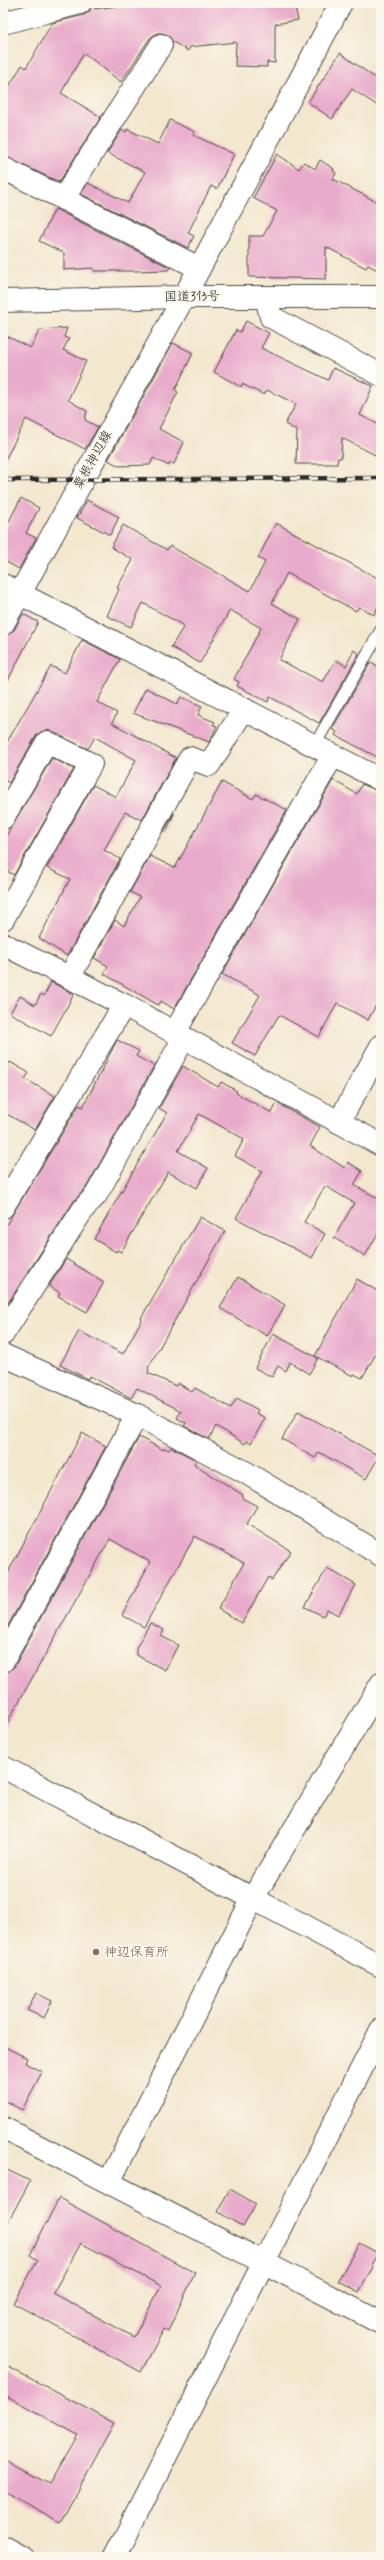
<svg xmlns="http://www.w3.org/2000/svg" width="384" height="2560" font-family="Mynerve,'Klee One',sans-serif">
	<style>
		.building { fill: #e9abcb; fill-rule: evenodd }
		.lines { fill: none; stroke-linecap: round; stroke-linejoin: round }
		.service-casing { stroke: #494743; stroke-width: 13 }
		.minor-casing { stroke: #494743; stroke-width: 24 }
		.tertiary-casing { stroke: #494743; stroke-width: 24 }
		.secondary-casing { stroke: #494743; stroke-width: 24 }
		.trunk-casing { stroke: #494743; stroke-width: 24 }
		.service { stroke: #fff; stroke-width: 11 }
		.minor { stroke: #fff; stroke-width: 22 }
		.tertiary { stroke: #fff; stroke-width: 22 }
		.secondary { stroke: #fff; stroke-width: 22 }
		.trunk { stroke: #fff; stroke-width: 22 }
		.rail-casing { stroke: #2b2b2b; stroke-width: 4.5 }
		.rail { stroke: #fbf7ec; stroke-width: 3; stroke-dasharray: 9; stroke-linecap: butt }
		.education-dot { fill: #8d6e63; stroke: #fbf7ec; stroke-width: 1.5 }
		.labels { text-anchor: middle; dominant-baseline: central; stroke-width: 4; stroke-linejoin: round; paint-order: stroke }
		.street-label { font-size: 13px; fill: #2b2b2b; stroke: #fbf7ec }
		.education-label { font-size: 13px; fill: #785e54; stroke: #fbf7ec; text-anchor: start }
	</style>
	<rect width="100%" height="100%" fill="#fbf7ec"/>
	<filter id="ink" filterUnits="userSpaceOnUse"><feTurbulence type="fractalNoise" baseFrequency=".025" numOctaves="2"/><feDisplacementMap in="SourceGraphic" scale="8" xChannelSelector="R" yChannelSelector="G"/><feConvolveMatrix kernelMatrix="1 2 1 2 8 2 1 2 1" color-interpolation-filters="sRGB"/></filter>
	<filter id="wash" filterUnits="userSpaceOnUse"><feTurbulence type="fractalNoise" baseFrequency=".012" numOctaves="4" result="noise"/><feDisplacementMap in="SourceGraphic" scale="16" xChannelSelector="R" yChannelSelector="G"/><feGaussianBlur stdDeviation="0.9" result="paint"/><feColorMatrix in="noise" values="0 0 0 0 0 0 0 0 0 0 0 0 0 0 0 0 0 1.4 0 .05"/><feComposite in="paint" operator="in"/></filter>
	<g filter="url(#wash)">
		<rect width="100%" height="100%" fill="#f3e7ce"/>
		<g id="blocks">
			<g class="building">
				<path d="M 92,3 L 94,3 L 95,9 L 139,3 L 294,3 L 298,20 L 275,24 L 275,63 L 267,62 L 267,67 L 235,66 L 236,42 L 190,47 L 188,51 L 173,42 L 168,35 L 162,33 L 157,33 L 150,38 L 121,82 L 84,53 L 61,93 L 101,117 L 59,182 L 3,156 L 3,96 L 22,65 L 26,68 L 52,23 L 84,15 L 89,12 Z"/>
				<path d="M 340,53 L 381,82 L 381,108 L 352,89 L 332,119 L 308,102 Z"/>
				<path d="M 170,120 L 195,132 L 193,135 L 234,154 L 217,189 L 211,186 L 188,233 L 194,236 L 188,248 L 81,194 L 88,183 L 128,203 L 145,172 L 107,153 L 122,130 L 126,132 L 127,129 L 158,144 Z"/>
				<path d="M 277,154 L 299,169 L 304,162 L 315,169 L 320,160 L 334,169 L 333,171 L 336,173 L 333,179 L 381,204 L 381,272 L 368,265 L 366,268 L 326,247 L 326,279 L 249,277 L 249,236 L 263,236 L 277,211 L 253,198 Z"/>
				<path d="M 55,209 L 57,210 L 171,268 L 168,270 L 135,271 L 94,271 L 94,268 L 64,270 L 64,253 L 39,241 Z"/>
				<path d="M 246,321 L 269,333 L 261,348 L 328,380 L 333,368 L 373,386 L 360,415 L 381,426 L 381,458 L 342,438 L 341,458 L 338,458 L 337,464 L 296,464 L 297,431 L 285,424 L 296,404 L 267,390 L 264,395 L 242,384 L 241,387 L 214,372 L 236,330 L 240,332 Z"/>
				<path d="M 67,328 L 64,337 L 69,339 L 63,350 L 86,361 L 68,400 L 87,411 L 85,420 L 98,427 L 85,449 L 26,419 L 3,464 L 3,334 L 30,348 L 40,330 Z"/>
				<path d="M 173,343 L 193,353 L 175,390 L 178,392 L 159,429 L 184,442 L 174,464 L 170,463 L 169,466 L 153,458 L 150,465 L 119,466 L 108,460 Z"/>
				<path d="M 21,498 L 39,508 L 26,533 L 36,538 L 19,569 L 3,560 L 3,533 Z"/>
				<path d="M 87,500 L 119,517 L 110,535 L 77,518 Z"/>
				<path d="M 276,523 L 381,580 L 381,601 L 374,615 L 359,607 L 356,611 L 287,573 L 272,603 L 300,619 L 279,660 L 323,682 L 336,660 L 346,666 L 354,650 L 359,654 L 319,723 L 270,697 L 268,702 L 237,686 L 239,682 L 234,679 L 261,628 L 230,610 L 200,663 L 171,647 L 184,626 L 143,603 L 131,627 L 107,616 L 119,589 L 117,588 L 133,560 L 111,547 L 123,525 L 167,550 L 170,546 L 250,591 L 265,562 L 258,558 Z"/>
				<path d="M 23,614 L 38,622 L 3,690 L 3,636 L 14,630 Z"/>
				<path d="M 82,640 L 120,659 L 97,702 L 117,713 L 112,723 L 176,758 L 142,820 L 125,812 L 104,850 L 120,859 L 67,956 L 39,938 L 70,879 L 47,868 L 93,785 L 116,797 L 136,760 L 95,737 L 88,749 L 46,730 L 36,736 L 9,783 L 3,779 L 3,749 L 51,666 L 65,673 Z"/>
				<path d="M 371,662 L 381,668 L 381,759 L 335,735 L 337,732 L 332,729 Z"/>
				<path d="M 146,688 L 177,704 L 181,697 L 202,706 L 198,715 L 215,722 L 213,725 L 217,726 L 209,742 L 133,713 Z"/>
				<path d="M 52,758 L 74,769 L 14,875 L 3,869 L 3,841 Z"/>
				<path d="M 333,780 L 357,794 L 362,784 L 381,792 L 381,996 L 368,1020 L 337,1003 L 319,1037 L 279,1015 L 255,1056 L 232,1043 L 260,995 L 222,974 Z"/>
				<path d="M 222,782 L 253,799 L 256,794 L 287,810 L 174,1009 L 161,1001 L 158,1005 L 104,974 L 108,966 L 94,958 L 115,920 L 124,926 L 140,897 L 130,892 L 150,856 L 175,868 Z"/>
				<path d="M 174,813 L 174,814 L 166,832 L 164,831 Z"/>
				<path d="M 51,982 L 74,994 L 51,1036 L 10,1013 L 20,996 L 35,1005 L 41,994 L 44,996 Z"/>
				<path d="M 117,1040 L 139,1051 L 136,1056 L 154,1066 L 86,1188 L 74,1201 L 3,1311 L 3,1230 L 79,1105 L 83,1107 Z"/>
				<path d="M 10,1062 L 29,1073 L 25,1079 L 55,1096 L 35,1130 L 3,1112 L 3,1073 Z"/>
				<path d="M 183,1066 L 218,1087 L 221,1082 L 237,1091 L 236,1093 L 272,1113 L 277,1103 L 320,1127 L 310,1146 L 345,1168 L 348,1162 L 362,1171 L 354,1185 L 381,1200 L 381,1228 L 365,1256 L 334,1238 L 354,1203 L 325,1186 L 304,1222 L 325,1234 L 312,1258 L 236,1218 L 262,1171 L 235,1156 L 244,1139 L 199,1114 L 178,1151 L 208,1168 L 197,1188 L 168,1172 L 121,1252 L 117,1250 L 116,1252 L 94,1239 L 167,1113 L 159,1108 Z"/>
				<path d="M 200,1217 L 225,1231 L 148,1368 L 149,1369 L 148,1373 L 176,1386 L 178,1383 L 192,1392 L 195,1388 L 231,1408 L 237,1398 L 258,1410 L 256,1413 L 265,1418 L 251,1443 L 247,1441 L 245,1444 L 216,1426 L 209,1439 L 184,1426 L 186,1423 L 177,1418 L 181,1411 L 137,1388 L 131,1398 L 90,1376 L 88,1379 L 60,1365 L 79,1331 L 123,1354 L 142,1319 L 141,1318 Z"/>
				<path d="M 66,1259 L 104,1282 L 87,1312 L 58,1296 L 60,1293 L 49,1286 Z"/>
				<path d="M 238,1277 L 285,1305 L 267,1336 L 220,1308 Z"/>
				<path d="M 357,1279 L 381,1293 L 381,1345 L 362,1378 L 354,1374 L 353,1376 L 315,1356 Z"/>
				<path d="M 273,1334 L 318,1358 L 309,1374 L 290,1362 L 286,1371 L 278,1366 L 272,1377 L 255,1368 Z"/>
				<path d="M 298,1411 L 379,1456 L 366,1479 L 319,1452 L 315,1458 L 282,1439 Z"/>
				<path d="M 82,1433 L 106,1446 L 3,1635 L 3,1582 Z"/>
				<path d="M 139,1437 L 163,1450 L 164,1448 L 169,1450 L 171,1447 L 196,1460 L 194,1464 L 243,1495 L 242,1498 L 257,1506 L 247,1524 L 291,1551 L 272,1580 L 268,1577 L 242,1623 L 218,1609 L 244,1563 L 195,1536 L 144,1627 L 122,1615 L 150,1562 L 110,1539 L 3,1730 L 3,1673 L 14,1667 Z"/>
				<path d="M 327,1568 L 356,1585 L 338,1615 L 327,1609 L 323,1616 L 305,1607 Z"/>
				<path d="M 150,1623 L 164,1630 L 161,1636 L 178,1645 L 165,1670 L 136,1655 L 136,1648 Z"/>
				<path d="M 36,1993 L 52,2001 L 44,2018 L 27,2010 Z"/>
				<path d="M 3,2046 L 27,2058 L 25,2063 L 42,2072 L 22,2110 L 3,2100 Z"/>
				<path d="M 3,2168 L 30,2181 L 3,2231 Z"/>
				<path d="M 230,2189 L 256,2204 L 243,2227 L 218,2212 Z"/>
				<path d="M 59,2198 L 195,2273 L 168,2331 L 164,2329 L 141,2372 L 13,2303 L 38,2260 L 30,2255 ZM 81,2243 L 161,2286 L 134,2337 L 53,2293 Z"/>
				<path d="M 359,2243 L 378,2253 L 371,2265 L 373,2267 L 359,2292 L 338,2281 Z"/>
				<path d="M 3,2364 L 114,2423 L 60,2522 L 3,2491 L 3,2459 L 49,2484 L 78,2435 L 3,2394 Z"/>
			</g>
		</g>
	</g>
	<g filter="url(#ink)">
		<use href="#blocks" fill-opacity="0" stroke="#494743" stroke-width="1"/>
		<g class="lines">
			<g class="service-casing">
				<path id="service" d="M 314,746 L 381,630"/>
			</g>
			<g class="minor-casing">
				<g id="minor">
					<path d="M 3,23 L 80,3"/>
					<path d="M 3,168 L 199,268"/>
					<path d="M 63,199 L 161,45"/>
					<path d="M 184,297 L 341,3"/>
					<path d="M 266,297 L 271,317 L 381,375"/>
					<path d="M 3,585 L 381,780"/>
					<path d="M 3,818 L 47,742 L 91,764 L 3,919"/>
					<path d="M 3,944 L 124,1005 L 381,1145"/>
					<path d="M 70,976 L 190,758 L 209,765 L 244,709"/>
					<path d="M 175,1032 L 333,755"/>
					<path d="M 339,1122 L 381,1046"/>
					<path d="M 3,1207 L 124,1005"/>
					<path d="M 3,1334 L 84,1208 L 96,1195 L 184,1038"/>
					<path d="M 3,1355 L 137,1415 L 245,1472 L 381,1555"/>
					<path d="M 3,1661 L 137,1415"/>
					<path d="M 3,2128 L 381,2323"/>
					<path d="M 109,2182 L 253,1898 L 381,1684"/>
					<path d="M 3,2547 L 21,2557"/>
				</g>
			</g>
			<g class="tertiary-casing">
				<g id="tertiary">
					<path d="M 3,1767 L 381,1966"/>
					<path d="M 115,2557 L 381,2030"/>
				</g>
			</g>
			<g class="secondary-casing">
				<path id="secondary" d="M 3,624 L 184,297"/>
			</g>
			<g class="trunk-casing">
				<path id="trunk" d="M 3,301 L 184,297 L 381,297"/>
			</g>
			<use href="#service" class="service"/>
			<use href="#minor" class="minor"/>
			<use href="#tertiary" class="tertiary"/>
			<use href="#secondary" class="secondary"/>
			<use href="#trunk" class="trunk"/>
			<g class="rail-casing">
				<path id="rail" d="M 3,480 L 381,478"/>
			</g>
			<use href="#rail" class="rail"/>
		</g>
	</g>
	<circle class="education-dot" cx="96" cy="1952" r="4"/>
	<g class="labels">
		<g class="street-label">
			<text transform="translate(192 297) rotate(-1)">国道313号</text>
			<text transform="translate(93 460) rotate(-61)">粟根神辺線</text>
		</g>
		<g class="education-label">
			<text x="104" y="1952">神辺保育所</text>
		</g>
	</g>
	<rect width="384" height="2560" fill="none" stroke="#fbf7ec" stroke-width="16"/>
</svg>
